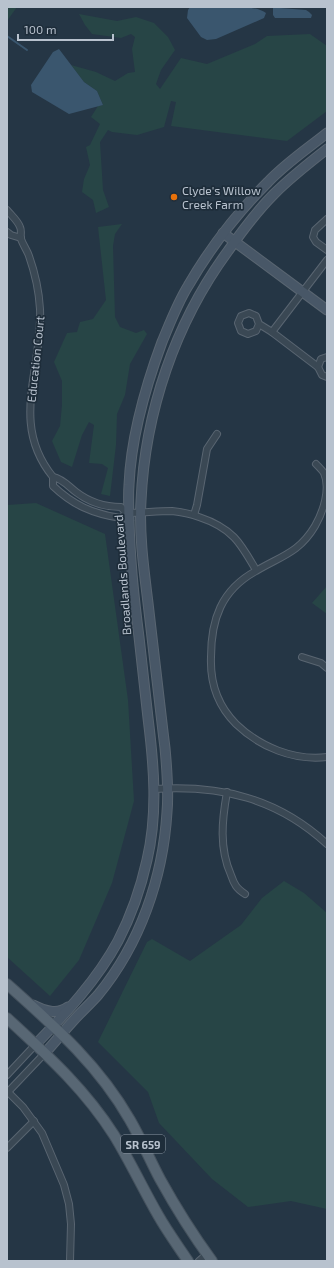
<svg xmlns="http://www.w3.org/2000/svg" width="334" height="1268" font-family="'Exo 2',sans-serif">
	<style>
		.green { fill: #274546 }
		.water { fill: #3a566e }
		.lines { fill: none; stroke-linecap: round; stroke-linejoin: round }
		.stream { stroke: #3a566e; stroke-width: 2 }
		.street-casing { stroke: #596571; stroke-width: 8 }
		.secondary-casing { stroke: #596571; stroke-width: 11 }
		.primary-casing { stroke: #44515d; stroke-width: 12 }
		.street { stroke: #3a4854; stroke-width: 6 }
		.secondary { stroke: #485767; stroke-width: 9 }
		.primary { stroke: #586774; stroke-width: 10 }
		.food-dot { fill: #e8710a; stroke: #1e2d3a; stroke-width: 1.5 }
		.labels { text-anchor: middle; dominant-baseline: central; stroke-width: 3.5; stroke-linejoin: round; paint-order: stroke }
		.shield { fill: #1e2d3a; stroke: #8a95a2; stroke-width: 1 }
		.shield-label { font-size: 11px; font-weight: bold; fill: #b8c2ce }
		.poi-label { font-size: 12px; fill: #b8c2ce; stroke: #1e2d3a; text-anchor: start }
		.street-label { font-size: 12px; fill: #b8c2ce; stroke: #1e2d3a }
	</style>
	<rect width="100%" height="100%" fill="#253645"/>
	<g class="green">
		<path d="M 7,7 L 17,7 L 7,21 Z"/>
		<path d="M 79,14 L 117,21 L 136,17 L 154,23 L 168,37 L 175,50 L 161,70 L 156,84 L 160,89 L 181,58 L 207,64 L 255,44 L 267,36 L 310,34 L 327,46 L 327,111 L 287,141 L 171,126 L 176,102 L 171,101 L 164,127 L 137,135 L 112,132 L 108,130 L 100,142 L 103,190 L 109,207 L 96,213 L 93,200 L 82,192 L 84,179 L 90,165 L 86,147 L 90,145 L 100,124 L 91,117 L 98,106 L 103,105 L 97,91 L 84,82 L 71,65 L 96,72 L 115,81 L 128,73 L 135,72 L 132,49 L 135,37 L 131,34 L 121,38 L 92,34 L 85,25 Z"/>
		<path d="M 122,224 L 115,234 L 113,246 L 115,317 L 120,327 L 136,333 L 144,330 L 147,334 L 130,364 L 125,395 L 117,414 L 116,445 L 110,496 L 101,494 L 108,468 L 102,464 L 89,463 L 94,425 L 89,422 L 82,435 L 72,467 L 61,462 L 52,441 L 60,426 L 62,405 L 62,381 L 54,362 L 67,333 L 77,332 L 80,322 L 93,319 L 106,300 L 98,227 Z"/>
		<path d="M 7,503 L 7,505 L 36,503 L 105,534 L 128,700 L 134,801 L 112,883 L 79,960 L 50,996 L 7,957 Z"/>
		<path d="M 327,586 L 327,614 L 312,603 Z"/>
		<path d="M 284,881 L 304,893 L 327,913 L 327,1209 L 291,1201 L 248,1207 L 212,1179 L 159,1123 L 148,1092 L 98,1042 L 147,942 L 152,939 L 190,961 L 241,925 L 262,898 Z"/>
	</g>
	<g class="water">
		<path d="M 190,7 C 208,7 253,3 266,13 L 264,18 L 216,39 L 207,40 L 201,37 L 187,18 L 188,10 Z"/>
		<path d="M 273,8 L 280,8 L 306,10 L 309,12 L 312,15 L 311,18 L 275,18 L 273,15 Z"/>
		<path d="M 59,49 L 84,82 L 97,91 L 103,105 L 69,114 L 32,92 L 31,85 L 53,52 Z"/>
	</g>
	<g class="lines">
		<path class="stream" d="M 7,36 L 27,50"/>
		<g class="street-casing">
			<g id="street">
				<path d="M 7,210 C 11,215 18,221 20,227 C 22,231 20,235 21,239 C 23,245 27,250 29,256 C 35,273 39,291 40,309 C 43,370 9,423 53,477"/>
				<path d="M 327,219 L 315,230 L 313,237 L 316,242 L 327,250"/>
				<path d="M 7,232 L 11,235 L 21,238"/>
				<path d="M 259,324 L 256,331 L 248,334 L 241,331 L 238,323 L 241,316 L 249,313 L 256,316 L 259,324 L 272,332 L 318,367 L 322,375 L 327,377"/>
				<path d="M 272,332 L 327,260"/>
				<path d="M 318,367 L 321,359 L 327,357"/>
				<path d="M 316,464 C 319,467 322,470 324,473 C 331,489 323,512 315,526 C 299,553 281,556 256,571 C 221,590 211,620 211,657 C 210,682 218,706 236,724 C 260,747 294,761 327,757"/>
				<path d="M 53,477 C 63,479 68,486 76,492 C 89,502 105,507 121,507 L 126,513 L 121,518 C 93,514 73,505 53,486 Z"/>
				<path d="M 126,513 C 141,513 157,511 172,511 C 182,512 191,514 199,517 C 232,528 240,542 256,570"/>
				<path d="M 194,515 L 197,505 L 207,449 L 217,434"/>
				<path d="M 302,657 L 321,663 L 327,668"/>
				<path d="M 155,789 C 221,785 277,798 327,844"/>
				<path d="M 227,792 C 222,820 219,848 231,875 C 232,878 234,883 236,886 C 238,889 242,892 245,894"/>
				<path d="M 7,1075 L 36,1044"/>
				<path d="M 8,1092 L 23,1107 L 42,1133 L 64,1185 L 69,1204 L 71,1224 L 70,1261"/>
				<path d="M 7,1093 L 45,1053"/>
				<path d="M 7,1148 L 34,1121"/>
				<path d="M 199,1261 L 207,1254"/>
			</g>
		</g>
		<g class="secondary-casing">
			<g id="secondary">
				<path d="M 223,233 L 327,310"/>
				<path d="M 33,1005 C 45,1011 57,1015 68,1007"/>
				<path d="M 36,1044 C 66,1013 97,980 118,941 C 131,916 141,887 147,860 C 158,813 154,766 148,718 C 145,691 142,664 139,637 C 134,599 130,560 129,521 C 129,509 128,497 129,485 C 131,436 145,388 162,342 C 170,323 177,304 188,286 C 210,248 237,213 268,182 C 286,163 307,149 327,133"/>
				<path d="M 45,1053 C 54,1043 63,1032 73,1021 C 81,1012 90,1004 98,995 C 140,944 163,878 167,812 C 169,791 167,770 165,748 C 159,700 154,652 148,603 C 144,570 139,535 141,501 C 145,412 175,323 228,251 C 242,231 256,212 274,194 C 290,178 309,163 327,149"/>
			</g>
		</g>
		<g class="primary-casing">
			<g id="primary">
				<path d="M 7,984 C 54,1026 98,1064 130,1120 C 141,1139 150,1160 160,1179 C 176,1208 193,1235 212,1261"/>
				<path d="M 7,1018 C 47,1055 84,1088 114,1135 C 130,1161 143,1189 158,1215 C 167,1231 178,1246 188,1261"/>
			</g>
		</g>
		<use href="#street" class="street"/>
		<use href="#secondary" class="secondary"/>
		<use href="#primary" class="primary"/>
	</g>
	<circle class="food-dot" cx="174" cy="197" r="4"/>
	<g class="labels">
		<rect class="shield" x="121" y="1135" width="44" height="18" rx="3"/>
		<g class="shield-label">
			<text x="143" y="1144">SR 659</text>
		</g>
		<g class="poi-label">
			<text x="182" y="190">Clyde's Willow<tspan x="182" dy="14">Creek Farm</tspan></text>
		</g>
		<g class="street-label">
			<text transform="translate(35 359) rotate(-84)">Education Court</text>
			<text transform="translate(122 575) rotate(-94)">Broadlands Boulevard</text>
		</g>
	</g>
	<rect width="334" height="1268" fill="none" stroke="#b8c2ce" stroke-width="16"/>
	<path d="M18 34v6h95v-6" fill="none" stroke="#b8c2ce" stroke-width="2"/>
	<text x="24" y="34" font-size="12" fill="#b8c2ce" stroke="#1e2d3a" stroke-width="3" paint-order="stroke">100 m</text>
</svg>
